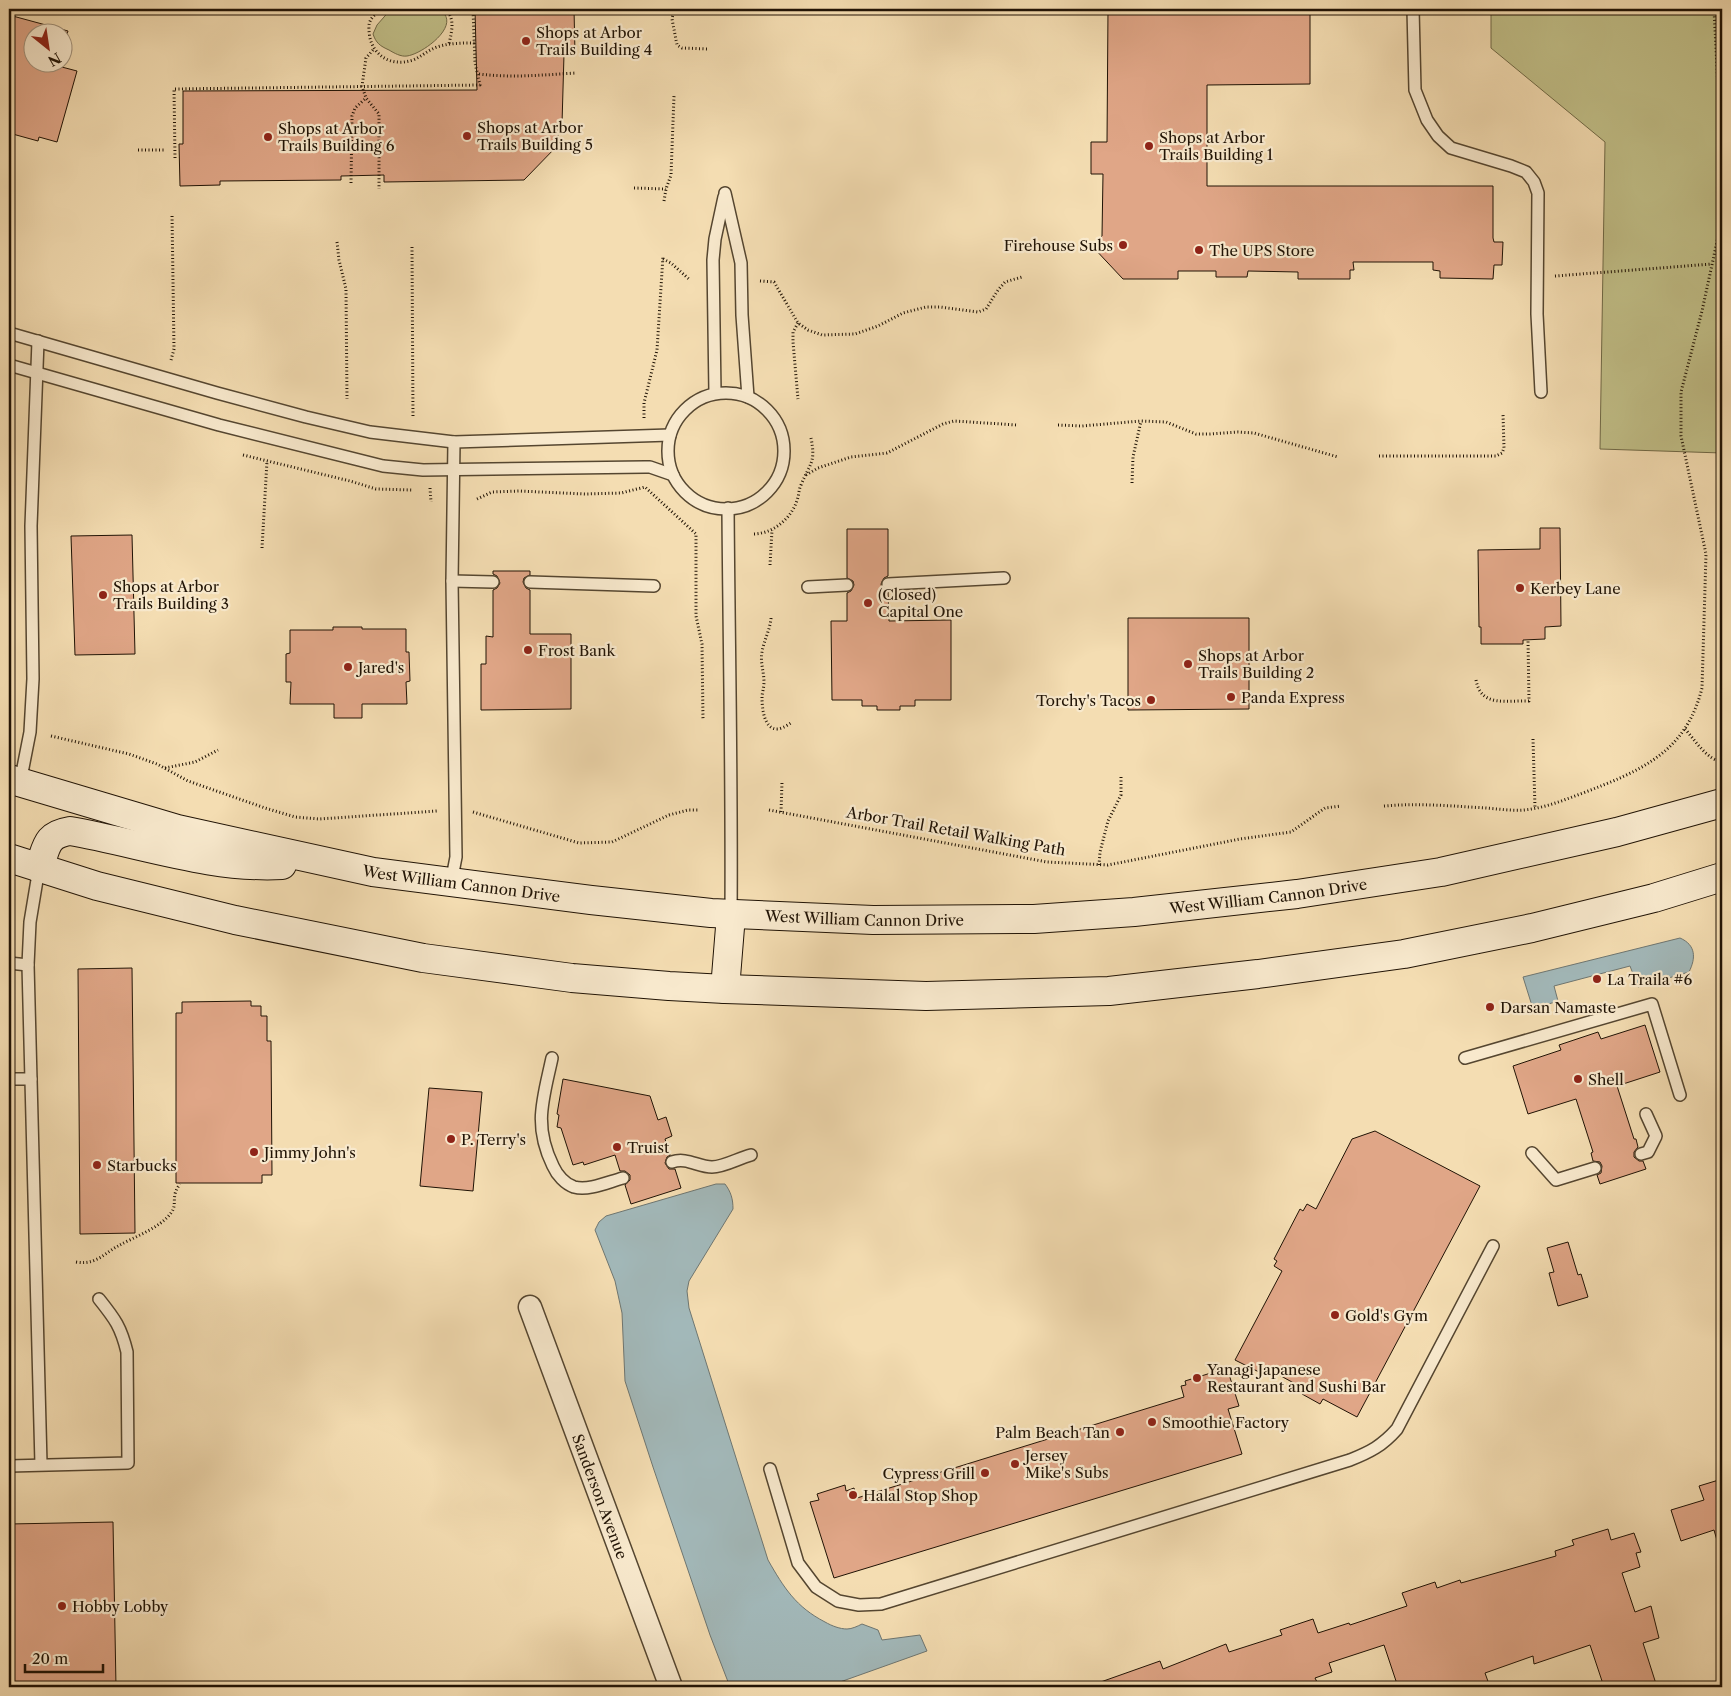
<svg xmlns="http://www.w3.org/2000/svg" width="1731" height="1696" font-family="'Libre Caslon Text',serif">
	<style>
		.green { fill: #c1bf88; stroke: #706946 }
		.water { fill: #a2b8b9; stroke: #6e7671 }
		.building { fill: #e0a687; stroke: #201305 }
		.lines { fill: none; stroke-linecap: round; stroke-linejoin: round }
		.service-casing { stroke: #554630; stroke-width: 14 }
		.minor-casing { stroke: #554630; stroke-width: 25 }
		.secondary-casing { stroke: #201305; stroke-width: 30 }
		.path { stroke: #201305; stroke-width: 3; stroke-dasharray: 1 2.5; stroke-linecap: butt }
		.service { stroke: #f8e9cd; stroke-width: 11 }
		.minor { stroke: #f8e9cd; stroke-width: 22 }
		.secondary { stroke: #f8e9cd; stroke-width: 28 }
		.poi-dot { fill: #8f2418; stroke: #f8e9cd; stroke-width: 2 }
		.labels { text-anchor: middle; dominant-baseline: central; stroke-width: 4.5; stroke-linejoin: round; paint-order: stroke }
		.poi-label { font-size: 15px; fill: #201305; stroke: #f8e9cd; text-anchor: start }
		.street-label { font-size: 15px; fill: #201305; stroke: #f8e9cd }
	</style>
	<rect width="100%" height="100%" fill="#f4ddb2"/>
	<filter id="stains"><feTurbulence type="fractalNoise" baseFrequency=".004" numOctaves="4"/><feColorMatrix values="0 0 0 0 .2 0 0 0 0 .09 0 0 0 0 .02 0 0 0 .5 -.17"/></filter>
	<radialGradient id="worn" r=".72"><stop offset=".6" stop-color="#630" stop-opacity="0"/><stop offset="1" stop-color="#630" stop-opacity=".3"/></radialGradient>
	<g class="green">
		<path d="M 391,9 L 438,9 C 465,23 423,54 407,56 C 401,57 394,53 389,50 C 380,46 376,43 373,34 L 377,25 Z"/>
		<path d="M 1491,9 L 1722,9 L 1722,453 L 1600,449 L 1605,142 L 1491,48 Z"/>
	</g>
	<g class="water">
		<path d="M 1680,938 C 1696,945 1696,958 1689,972 L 1638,987 L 1630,966 L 1554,986 L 1558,1001 L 1533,1009 L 1523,977 Z"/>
		<path d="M 716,1184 L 725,1184 C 731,1192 733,1199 733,1209 L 689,1281 L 687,1291 L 689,1308 L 768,1560 C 784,1588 796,1607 825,1622 C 832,1626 840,1629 847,1629 C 852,1629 858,1626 862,1624 L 878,1630 L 882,1640 L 920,1635 L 927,1651 L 826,1687 L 730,1687 L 710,1635 L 653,1467 L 625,1381 L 622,1313 L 615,1281 L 595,1230 L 599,1222 L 606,1216 Z"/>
	</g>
	<g class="building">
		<path d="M 475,9 L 574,9 L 575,54 L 564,54 L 562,124 L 558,123 L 558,145 L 524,180 L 384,182 L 384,175 L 341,176 L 341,180 L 220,181 L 220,185 L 180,186 L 179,144 L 183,144 L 183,91 L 477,90 Z"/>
		<path d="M 1108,9 L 1310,9 L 1310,84 L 1207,85 L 1207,186 L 1493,186 L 1493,238 L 1494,242 L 1503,242 L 1502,265 L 1494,265 L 1493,279 L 1440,278 L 1440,271 L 1433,270 L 1433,262 L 1353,262 L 1354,270 L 1350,270 L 1350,279 L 1298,279 L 1298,272 L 1248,271 L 1247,277 L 1216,277 L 1216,271 L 1178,271 L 1178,279 L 1123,279 L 1092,246 L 1102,236 L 1103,174 L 1091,174 L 1091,142 L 1107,142 Z"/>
		<path d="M 9,15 L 68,31 L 62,50 L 62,32 L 32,32 L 32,62 L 59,62 L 58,66 L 77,71 L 57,142 L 39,137 L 38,141 L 9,133 Z"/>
		<path d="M 1540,528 L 1560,528 L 1561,626 L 1545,627 L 1545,639 L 1523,640 L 1523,644 L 1481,644 L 1481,627 L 1479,627 L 1478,550 L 1540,549 Z"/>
		<path d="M 847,529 L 888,529 L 888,576 L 884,578 L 881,584 L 882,588 L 888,591 L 889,621 L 951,620 L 951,700 L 915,700 L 915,706 L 900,706 L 900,710 L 877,710 L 877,706 L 862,706 L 862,700 L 832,700 L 831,621 L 847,621 L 847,593 L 851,591 L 854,585 L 853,581 L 847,578 Z"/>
		<path d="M 132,535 L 135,654 L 75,655 L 71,536 Z"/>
		<path d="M 493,571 L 530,571 L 530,575 L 524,578 L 523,582 L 526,588 L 530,590 L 530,634 L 571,634 L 571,709 L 481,710 L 481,664 L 486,664 L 486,636 L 493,637 L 493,590 L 497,588 L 500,583 L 497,576 L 493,574 Z"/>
		<path d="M 1128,618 L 1249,618 L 1249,709 L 1128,710 Z"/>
		<path d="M 333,627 L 362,627 L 362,629 L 406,629 L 406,652 L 409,652 L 410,681 L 406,682 L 407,704 L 362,704 L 362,718 L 334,718 L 334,704 L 290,704 L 291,682 L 286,682 L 286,654 L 290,653 L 290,630 L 333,630 Z"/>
		<path d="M 132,968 L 135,1233 L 80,1234 L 78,969 Z"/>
		<path d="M 251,1001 L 251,1006 L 261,1006 L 261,1016 L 267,1016 L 267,1041 L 271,1041 L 272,1175 L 262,1175 L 262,1183 L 176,1183 L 176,1013 L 182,1013 L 182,1002 Z"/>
		<path d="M 1645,1025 L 1660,1072 L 1617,1086 L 1634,1139 L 1636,1139 L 1638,1147 L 1634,1152 L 1634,1157 L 1639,1161 L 1643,1161 L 1646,1169 L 1600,1184 L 1597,1175 L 1601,1173 L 1602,1166 L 1600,1162 L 1593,1161 L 1591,1153 L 1593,1152 L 1576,1099 L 1528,1114 L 1513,1066 L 1561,1050 L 1559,1045 L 1598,1032 L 1601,1039 Z"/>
		<path d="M 563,1079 L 650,1096 L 658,1120 L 666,1117 L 672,1136 L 665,1139 L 670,1155 L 667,1157 L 665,1163 L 669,1169 L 675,1169 L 681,1188 L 631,1204 L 625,1185 L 630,1180 L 630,1175 L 625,1171 L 620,1171 L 615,1155 L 584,1165 L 583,1162 L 573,1165 L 561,1128 L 557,1127 L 559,1115 L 557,1114 Z"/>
		<path d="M 429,1088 L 482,1092 L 473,1191 L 420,1186 Z"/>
		<path d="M 1375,1131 L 1480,1186 L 1357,1417 L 1323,1399 L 1320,1404 L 1302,1394 L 1305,1389 L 1266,1368 L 1263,1374 L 1235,1360 L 1282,1271 L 1274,1266 L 1277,1261 L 1274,1259 L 1300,1209 L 1303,1211 L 1307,1204 L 1316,1209 L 1352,1139 Z"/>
		<path d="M 1568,1242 L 1578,1275 L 1581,1274 L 1588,1297 L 1558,1306 L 1549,1273 L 1554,1272 L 1547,1248 Z"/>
		<path d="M 1227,1368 L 1239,1406 L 1228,1409 L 1242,1454 L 834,1578 L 810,1502 L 819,1500 L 817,1494 L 845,1485 L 846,1491 L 854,1488 L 857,1498 L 1184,1397 L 1181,1386 L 1186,1385 L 1185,1381 Z"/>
		<path d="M 1722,1479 L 1722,1543 L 1718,1544 L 1714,1530 L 1681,1541 L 1671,1510 L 1704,1500 L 1699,1486 Z"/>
		<path d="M 113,1522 L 116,1687 L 9,1687 L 9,1524 Z"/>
		<path d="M 1608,1529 L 1611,1540 L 1634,1533 L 1641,1552 L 1636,1553 L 1640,1567 L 1622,1573 L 1635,1612 L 1651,1606 L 1659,1638 L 1643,1643 L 1657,1687 L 1604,1687 L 1590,1645 L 1534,1664 L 1533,1656 L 1485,1673 L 1490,1687 L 1398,1687 L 1384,1645 L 1329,1663 L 1332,1672 L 1315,1678 L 1317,1682 L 1302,1687 L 1095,1687 L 1095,1684 L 1160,1661 L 1163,1669 L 1226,1644 L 1229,1652 L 1282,1635 L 1280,1630 L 1313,1619 L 1318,1633 L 1349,1623 L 1350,1625 L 1407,1606 L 1402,1593 L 1435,1582 L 1437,1588 L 1460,1580 L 1461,1583 L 1556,1556 L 1555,1551 L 1574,1545 L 1572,1540 Z"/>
	</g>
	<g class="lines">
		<g class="service-casing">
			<g id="service">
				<path d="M 1413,9 L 1415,90 L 1427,120 L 1438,136 L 1451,148 L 1511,166 L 1526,172 L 1534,182 L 1538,193 L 1537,314 L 1541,392"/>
				<path d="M 725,193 L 741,263 L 742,315 L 748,397"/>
				<path d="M 9,333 L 217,393 L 306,417 L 370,432 L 454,442 L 670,435"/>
				<path d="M 9,365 L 219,425 L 383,466 L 423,470 L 645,467 L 650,467 L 673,475"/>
				<path d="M 715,393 L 713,260 L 715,239 L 724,197"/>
				<circle cx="726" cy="451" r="58"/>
				<path d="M 728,508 C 729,644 732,779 731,915"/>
				<path d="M 452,581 L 493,582"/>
				<path d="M 530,582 L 654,586"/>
				<path d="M 888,584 L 1004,578"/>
				<path d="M 808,587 L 847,585"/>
				<path d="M 20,783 L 30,732 L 33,679 L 31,526 L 38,341"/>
				<path d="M 39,868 L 30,922 L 28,965 L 41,1464"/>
				<path d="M 451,883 L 456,857 L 452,581 L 454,442"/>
				<path d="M 9,963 L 28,965"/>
				<path d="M 552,1058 C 543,1100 533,1125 553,1166 C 557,1175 565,1184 574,1187 C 589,1191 608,1182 623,1178"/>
				<path d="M 1465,1058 L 1652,1004 L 1680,1095"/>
				<path d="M 9,1079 L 31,1079"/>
				<path d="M 1532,1153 L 1556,1180 L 1595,1168"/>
				<path d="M 1641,1154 L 1648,1152 L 1656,1136 L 1646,1114"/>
				<path d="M 672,1162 C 687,1157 698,1167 712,1167 C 724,1167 739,1158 751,1155"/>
				<path d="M 9,1466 L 128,1463 L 127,1352 C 121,1327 115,1319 99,1299"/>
				<path d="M 770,1469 L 798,1563 L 816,1587 L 838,1601 L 859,1605 L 881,1604 L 1350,1460 C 1370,1452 1382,1446 1397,1429 L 1493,1246"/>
			</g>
		</g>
		<g class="minor-casing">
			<g id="minor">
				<path id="s1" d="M 530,1307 L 671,1687"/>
			</g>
		</g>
		<g class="secondary-casing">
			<g id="secondary">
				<path id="s2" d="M 9,779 L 177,829 L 373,872 L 591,900 L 711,913 L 873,920 L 1034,919 L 1134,912 L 1297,894 L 1441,872 L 1617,832 L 1722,803"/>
				<path d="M 9,858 L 97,886 L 235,920 L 423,958 L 572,978 L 669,986 L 725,989 L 926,996 L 1109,991 L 1258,974 L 1404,954 L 1532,928 L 1654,898 L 1722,877"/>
				<path d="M 39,868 C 47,847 45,835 70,831 C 140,843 210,869 282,865"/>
				<path d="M 725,989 L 731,915"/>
			</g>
		</g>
		<g class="path">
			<path d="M 383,9 C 375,14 368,19 369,29 C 369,53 389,68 413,60 C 421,57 428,50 437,47 C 449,43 462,43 475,43"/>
			<path d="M 446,9 C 455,20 452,30 449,44"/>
			<path d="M 674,9 L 672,19 L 677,45 L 682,48 L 709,49"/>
			<path d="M 373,50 L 366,58 L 362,86 L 366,98 L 379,114 L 379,189"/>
			<path d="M 479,74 C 511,78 543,75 576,73"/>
			<path d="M 138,150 L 164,150"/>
			<path d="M 175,158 L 174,89 L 480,85 L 475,63 L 473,9"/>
			<path d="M 351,183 L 352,116 L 355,108 L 366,98"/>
			<path d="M 634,188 L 666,189"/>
			<path d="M 664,201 L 666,189 L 671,175 L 674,96"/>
			<path d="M 337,242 L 339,260 L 346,289 L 347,399"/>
			<path d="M 412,247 L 413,418"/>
			<path d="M 663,259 L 671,263 L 690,280"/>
			<path d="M 1555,276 L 1712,264"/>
			<path d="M 760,281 L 774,282 L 798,323 L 808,330 L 822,335 L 855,334 L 878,326 L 903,313 L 926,307 L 940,307 L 978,312 L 986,309 L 998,290 L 1005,282 L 1022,277"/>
			<path d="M 798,323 L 793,332 L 793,342 L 798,399"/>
			<path d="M 171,360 L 174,349 L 172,214"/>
			<path d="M 9,392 L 9,406"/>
			<path d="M 644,418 L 644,403 L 657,350 L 663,256"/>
			<path d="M 1058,425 L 1082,426 L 1141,421 L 1166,422 L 1196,434 L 1210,434 L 1238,432 L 1254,433 L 1338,457"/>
			<path d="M 9,437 L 10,492 L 9,501"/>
			<path d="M 243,455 L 350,481 L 376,489 L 412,490"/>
			<path d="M 1379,456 L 1496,456 L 1502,453 L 1504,448 L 1503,414"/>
			<path d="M 806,475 L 818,468 L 851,457 L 887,453 L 943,424 L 954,421 L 1017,425"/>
			<path d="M 1132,483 L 1133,457 L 1141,421"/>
			<path d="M 430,488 L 431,502"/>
			<path d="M 477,499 L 492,492 L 519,491 L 585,494 L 621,493 L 645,487 L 696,534 L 696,616 L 702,644 L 703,720"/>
			<path d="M 754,534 C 775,533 793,517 798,497 C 799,493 799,489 801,485 C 810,463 816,463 811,438"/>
			<path d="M 9,544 L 11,555"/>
			<path d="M 262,548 L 267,461"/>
			<path d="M 770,565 L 772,530"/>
			<path d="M 9,584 L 12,574"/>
			<path d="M 771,618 C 770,630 764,640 762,652 C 760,662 764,672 764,682 C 764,688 762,693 762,698 C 762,708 764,730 778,729 C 783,728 788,725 792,722"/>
			<path d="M 1476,680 C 1481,708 1507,700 1529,701 L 1528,640"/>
			<path d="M 1685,729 C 1694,739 1708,761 1721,761"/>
			<path d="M 51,736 L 129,754 L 157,764 L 188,781 L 265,808 L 295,817 L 319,819 L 437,811"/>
			<path d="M 1533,739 L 1535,808"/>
			<path d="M 165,768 L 195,762 L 218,750"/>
			<path d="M 1384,806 C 1418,803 1452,806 1486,808 C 1499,809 1512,811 1524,810 C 1545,808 1564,800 1583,793 C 1640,771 1686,753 1702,688 L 1706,554 L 1681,436 L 1681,392 L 1702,311 L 1718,237 L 1720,127 L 1714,9"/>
			<path d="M 769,810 L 1047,862 L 1108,865 L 1240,839 L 1291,832 L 1325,808 L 1341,806"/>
			<path d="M 473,812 L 579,843 L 612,842 L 669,815 L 688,810 L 698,810"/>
			<path d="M 781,812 L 782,782"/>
			<path d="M 1099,865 L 1100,852 L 1108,821 L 1121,795 L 1121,777"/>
			<path d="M 76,1262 C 83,1263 88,1263 95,1260 C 103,1257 110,1250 118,1246 C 134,1237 160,1228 171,1213 C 178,1204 170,1197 180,1184"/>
		</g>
		<use href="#service" class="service"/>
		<use href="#minor" class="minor"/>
		<use href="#secondary" class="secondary"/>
	</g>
	<g class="poi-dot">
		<circle cx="526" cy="41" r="5"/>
		<circle cx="467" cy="136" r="5"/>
		<circle cx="268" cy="137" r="5"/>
		<circle cx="1149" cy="146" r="5"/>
		<circle cx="1123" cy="245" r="5"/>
		<circle cx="1199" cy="250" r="5"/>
		<circle cx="1520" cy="588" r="5"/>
		<circle cx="103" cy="595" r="5"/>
		<circle cx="868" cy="603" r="5"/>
		<circle cx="528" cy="650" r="5"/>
		<circle cx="1188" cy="664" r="5"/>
		<circle cx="348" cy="667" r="5"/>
		<circle cx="1231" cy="697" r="5"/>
		<circle cx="1151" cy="700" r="5"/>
		<circle cx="1597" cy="979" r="5"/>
		<circle cx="1490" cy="1007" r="5"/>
		<circle cx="1578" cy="1079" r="5"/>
		<circle cx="451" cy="1139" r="5"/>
		<circle cx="617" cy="1147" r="5"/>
		<circle cx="254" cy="1152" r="5"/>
		<circle cx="97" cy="1165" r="5"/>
		<circle cx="1335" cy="1315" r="5"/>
		<circle cx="1197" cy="1378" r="5"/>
		<circle cx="1152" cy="1422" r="5"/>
		<circle cx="1120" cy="1432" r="5"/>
		<circle cx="1015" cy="1464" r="5"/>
		<circle cx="985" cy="1473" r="5"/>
		<circle cx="853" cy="1495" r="5"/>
		<circle cx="62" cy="1606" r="5"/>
	</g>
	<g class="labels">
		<g class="poi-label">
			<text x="536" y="32">Shops at Arbor<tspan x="536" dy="17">Trails Building 4</tspan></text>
			<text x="477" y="127">Shops at Arbor<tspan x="477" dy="17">Trails Building 5</tspan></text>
			<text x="278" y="128">Shops at Arbor<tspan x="278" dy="17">Trails Building 6</tspan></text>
			<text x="1159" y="137">Shops at Arbor<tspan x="1159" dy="17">Trails Building 1</tspan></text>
			<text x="1113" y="245" text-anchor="end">Firehouse Subs</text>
			<text x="1209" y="250">The UPS Store</text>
			<text x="113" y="586">Shops at Arbor<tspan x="113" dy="17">Trails Building 3</tspan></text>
			<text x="1530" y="588">Kerbey Lane</text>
			<text x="878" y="594">(Closed)<tspan x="878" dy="17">Capital One</tspan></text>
			<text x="538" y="650">Frost Bank</text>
			<text x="1198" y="655">Shops at Arbor<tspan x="1198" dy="17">Trails Building 2</tspan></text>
			<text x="358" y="667">Jared's</text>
			<text x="1241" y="697">Panda Express</text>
			<text x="1141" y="700" text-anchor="end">Torchy's Tacos</text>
			<text x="1607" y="979">La Traila #6</text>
			<text x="1500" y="1007">Darsan Namaste</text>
			<text x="1588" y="1079">Shell</text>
			<text x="461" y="1139">P. Terry's</text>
			<text x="627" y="1147">Truist</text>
			<text x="264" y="1152">Jimmy John's</text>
			<text x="107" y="1165">Starbucks</text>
			<text x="1345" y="1315">Gold's Gym</text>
			<text x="1207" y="1369">Yanagi Japanese<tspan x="1207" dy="17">Restaurant and Sushi Bar</tspan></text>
			<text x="1162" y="1422">Smoothie Factory</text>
			<text x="1110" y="1432" text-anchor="end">Palm Beach Tan</text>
			<text x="1025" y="1455">Jersey<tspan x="1025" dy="17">Mike's Subs</tspan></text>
			<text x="975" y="1473" text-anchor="end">Cypress Grill</text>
			<text x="863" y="1495">Halal Stop Shop</text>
			<text x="72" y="1606">Hobby Lobby</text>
		</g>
		<g class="street-label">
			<text transform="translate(956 831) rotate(10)">Arbor Trail Retail Walking Path</text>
			<text stroke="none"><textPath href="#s2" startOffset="465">West William Cannon Drive</textPath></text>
			<text stroke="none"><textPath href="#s2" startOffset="1275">West William Cannon Drive</textPath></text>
			<text stroke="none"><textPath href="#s2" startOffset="870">West William Cannon Drive</textPath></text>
			<text stroke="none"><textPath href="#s1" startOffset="202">Sanderson Avenue</textPath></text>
		</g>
	</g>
	<rect width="1731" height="1696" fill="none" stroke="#f4ddb2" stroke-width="30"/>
	<rect x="10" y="10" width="1711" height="1676" fill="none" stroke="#201305" stroke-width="2.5"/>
	<rect x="15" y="15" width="1701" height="1666" fill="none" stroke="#201305"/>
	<g transform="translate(48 48) rotate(150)"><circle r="24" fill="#f8e9cd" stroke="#a2937d"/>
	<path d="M0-4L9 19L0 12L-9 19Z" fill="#8f2418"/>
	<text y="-8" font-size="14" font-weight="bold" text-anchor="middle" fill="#201305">N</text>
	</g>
	<path d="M25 1664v8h78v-8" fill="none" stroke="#201305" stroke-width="2.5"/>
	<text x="32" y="1664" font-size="15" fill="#201305" stroke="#f8e9cd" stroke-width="4" paint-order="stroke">20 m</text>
	<rect width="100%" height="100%" filter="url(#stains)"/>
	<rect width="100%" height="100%" fill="url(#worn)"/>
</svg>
